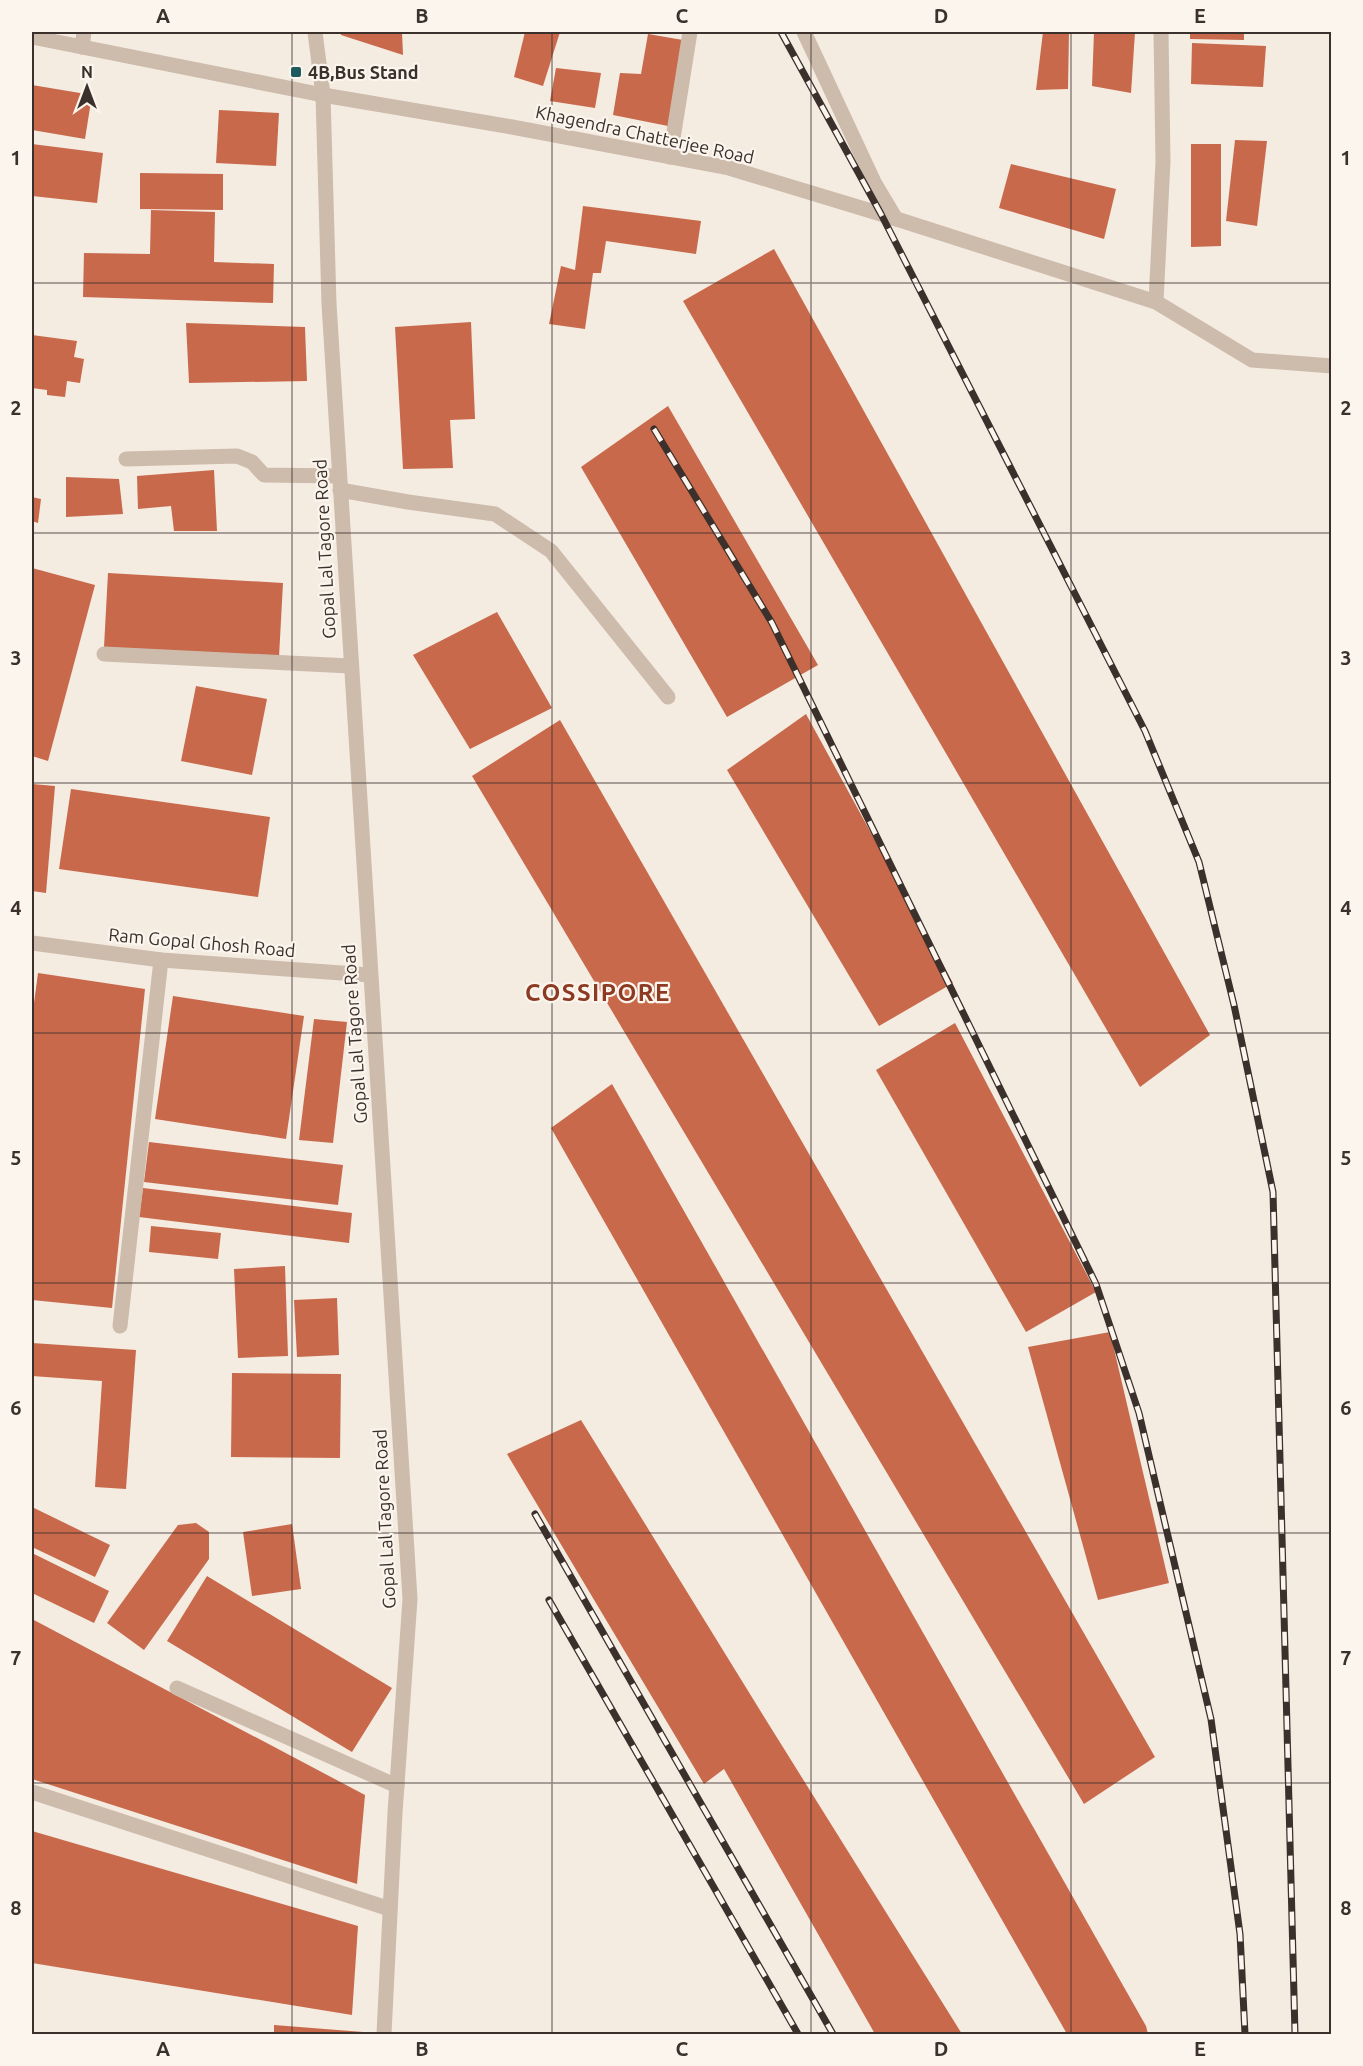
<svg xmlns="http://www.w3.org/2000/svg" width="1363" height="2066" font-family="Ubuntu,sans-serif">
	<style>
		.building { fill: #c8694b }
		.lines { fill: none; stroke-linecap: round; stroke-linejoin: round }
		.service { stroke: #cdbbac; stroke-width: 15 }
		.minor { stroke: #cdbbac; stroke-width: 15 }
		.tertiary { stroke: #cdbbac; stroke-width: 15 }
		.rail-casing { stroke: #3b302b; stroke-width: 7 }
		.rail { stroke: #fbf5ee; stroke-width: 4.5; stroke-dasharray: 14; stroke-linecap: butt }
		.grid { fill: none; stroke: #3b302b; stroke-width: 1.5; stroke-opacity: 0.55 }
		.poi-dot { fill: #1f5a5e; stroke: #fbf5ee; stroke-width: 2 }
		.labels { text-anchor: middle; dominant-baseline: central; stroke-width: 4.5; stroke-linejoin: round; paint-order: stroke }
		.poi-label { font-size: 18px; font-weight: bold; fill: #3b302b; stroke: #fbf5ee; text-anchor: start }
		.street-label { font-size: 18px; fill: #3b302b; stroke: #fbf5ee }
		.district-label { font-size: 24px; font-weight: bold; letter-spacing: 1.5px; fill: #8c3b22; stroke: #fbf5ee }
		.neatline { fill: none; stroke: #3b302b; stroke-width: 2 }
		.grid-label { font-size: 20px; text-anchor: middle; font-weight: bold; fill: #3b302b }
	</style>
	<rect width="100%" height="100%" fill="#f4ebe1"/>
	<g class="building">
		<path d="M 340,32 L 402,32 L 403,55 L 341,35 Z"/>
		<path d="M 525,32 L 560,32 L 543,86 L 514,77 Z"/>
		<path d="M 1043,32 L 1069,32 L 1068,89 L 1036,90 Z"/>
		<path d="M 1094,32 L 1135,32 L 1131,93 L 1092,86 Z"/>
		<path d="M 1190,32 L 1244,32 L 1244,40 L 1190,39 Z"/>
		<path d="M 648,34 L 683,40 L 668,126 L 613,115 L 620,73 L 641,74 Z"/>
		<path d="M 1192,43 L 1266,46 L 1263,87 L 1191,84 Z"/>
		<path d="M 556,68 L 601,73 L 595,108 L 550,101 Z"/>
		<path d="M 32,85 L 92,95 L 85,139 L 32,130 Z"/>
		<path d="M 219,110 L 279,113 L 276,166 L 216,163 Z"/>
		<path d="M 1235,140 L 1267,141 L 1257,226 L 1226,221 Z"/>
		<path d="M 32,144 L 103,153 L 97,203 L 32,196 Z"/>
		<path d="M 1191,144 L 1221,144 L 1221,246 L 1191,247 Z"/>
		<path d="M 1011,164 L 1116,189 L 1104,239 L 999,208 Z"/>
		<path d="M 140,173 L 223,174 L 223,210 L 140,209 Z"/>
		<path d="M 583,206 L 701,221 L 696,254 L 606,241 L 601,273 L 593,273 L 585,329 L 549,324 L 561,266 L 575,270 Z"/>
		<path d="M 151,210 L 215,212 L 214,262 L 274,264 L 273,303 L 83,297 L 84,253 L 150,254 Z"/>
		<path d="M 774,249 L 1210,1035 L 1140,1087 L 683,301 Z"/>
		<path d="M 471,322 L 475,419 L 450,420 L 453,468 L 403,469 L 395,327 Z"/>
		<path d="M 186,323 L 305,327 L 307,381 L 189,383 Z"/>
		<path d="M 32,335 L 77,341 L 74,357 L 84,359 L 80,383 L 67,381 L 65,397 L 47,395 L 47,390 L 32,388 Z"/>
		<path d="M 668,406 L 818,665 L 727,717 L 581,467 Z"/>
		<path d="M 214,470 L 217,531 L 174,531 L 171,506 L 138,509 L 137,476 Z"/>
		<path d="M 66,477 L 119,479 L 123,514 L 66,517 Z"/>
		<path d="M 32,497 L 41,499 L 38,523 L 32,521 Z"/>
		<path d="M 32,568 L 95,585 L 48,761 L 32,756 Z"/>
		<path d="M 108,573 L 283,583 L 279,657 L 104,647 Z"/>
		<path d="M 497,612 L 552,708 L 470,749 L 413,655 Z"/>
		<path d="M 196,686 L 267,699 L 252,775 L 181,761 Z"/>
		<path d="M 806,714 L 953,983 L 879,1026 L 727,770 Z"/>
		<path d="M 560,720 L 1155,1757 L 1084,1804 L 472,776 Z"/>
		<path d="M 32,784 L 55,786 L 46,893 L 32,891 Z"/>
		<path d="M 71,789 L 270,817 L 258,897 L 59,869 Z"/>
		<path d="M 38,973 L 145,989 L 112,1308 L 32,1300 L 32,1018 Z"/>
		<path d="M 173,996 L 304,1016 L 286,1139 L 155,1119 Z"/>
		<path d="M 314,1019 L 347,1022 L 333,1143 L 299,1140 Z"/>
		<path d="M 955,1023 L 1096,1292 L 1026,1332 L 876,1070 Z"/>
		<path d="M 612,1084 L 1146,2026 L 1148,2034 L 1067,2034 L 551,1128 Z"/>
		<path d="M 149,1142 L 343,1165 L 338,1205 L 144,1182 Z"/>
		<path d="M 143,1188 L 352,1213 L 349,1243 L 139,1217 Z"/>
		<path d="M 151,1226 L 221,1233 L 218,1259 L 149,1252 Z"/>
		<path d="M 285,1266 L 288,1356 L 238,1358 L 234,1269 Z"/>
		<path d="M 337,1298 L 339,1355 L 297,1357 L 294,1300 Z"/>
		<path d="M 1110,1332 L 1169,1583 L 1098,1600 L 1028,1347 Z"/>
		<path d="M 32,1343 L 136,1350 L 126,1489 L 95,1487 L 102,1381 L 32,1376 Z"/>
		<path d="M 232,1373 L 341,1374 L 340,1458 L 231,1457 Z"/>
		<path d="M 581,1420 L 771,1728 L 962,2034 L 875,2034 L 724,1769 L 704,1784 L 507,1454 Z"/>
		<path d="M 32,1507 L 110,1545 L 95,1577 L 32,1547 Z"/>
		<path d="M 196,1523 L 209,1532 L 209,1559 L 144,1650 L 107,1623 L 178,1525 Z"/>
		<path d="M 292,1524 L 301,1589 L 252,1596 L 243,1532 Z"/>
		<path d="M 32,1553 L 109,1591 L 94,1623 L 32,1593 Z"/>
		<path d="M 207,1576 L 392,1688 L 352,1752 L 167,1641 Z"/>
		<path d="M 32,1619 L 365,1795 L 357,1884 L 32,1779 Z"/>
		<path d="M 32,1831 L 358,1926 L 352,2015 L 32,1963 Z"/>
		<path d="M 274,2025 L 363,2032 L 363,2034 L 274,2034 Z"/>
	</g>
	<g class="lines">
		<g class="service">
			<path d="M 804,32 L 874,182 L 896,219"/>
			<path d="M 670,157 L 690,32"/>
			<path d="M 1156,302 L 1163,161 L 1161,32"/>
			<path d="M 126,459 L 237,456 L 252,462 L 264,475 L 339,476"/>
			<path d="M 104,654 L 350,666"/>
			<path d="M 120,1326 L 161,960"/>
			<path d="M 177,1688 L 397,1786"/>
			<path d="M 32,1792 L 390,1909"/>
		</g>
		<g class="minor">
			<path d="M 32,37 L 323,95 L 512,127 L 729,168 L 881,214 L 1156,302 L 1252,360 L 1332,366"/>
			<path d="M 82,47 L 84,32"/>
			<path d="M 340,490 L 408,502 L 495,514 L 551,551 L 668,697"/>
			<path d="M 32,943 L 161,960 L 370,975"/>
		</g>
		<path class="tertiary" d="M 315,32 L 323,95 L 329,304 L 410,1599 L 395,1813 L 384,2034"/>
		<g class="rail-casing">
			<g id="rail">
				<path d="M 781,32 L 881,214 L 1145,731 L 1199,862 L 1234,1005 L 1273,1192 L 1295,2034"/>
				<path d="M 654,429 L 772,623 L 1096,1284 L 1139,1413 L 1211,1719 L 1240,1934 L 1245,2034"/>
				<path d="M 535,1514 L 833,2034"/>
				<path d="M 549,1600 L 798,2034"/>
			</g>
		</g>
		<use href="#rail" class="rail"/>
	</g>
	<path class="grid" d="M 292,32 L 292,2034M 552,32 L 552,2034M 811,32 L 811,2034M 1071,32 L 1071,2034M 32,283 L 1332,283M 32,533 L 1332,533M 32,783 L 1332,783M 32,1033 L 1332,1033M 32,1283 L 1332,1283M 32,1533 L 1332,1533M 32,1783 L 1332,1783"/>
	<rect class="poi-dot" x="290" y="66" width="12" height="12" rx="3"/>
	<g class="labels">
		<g class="poi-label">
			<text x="308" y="72">4B,Bus Stand</text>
		</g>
		<g class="street-label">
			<text transform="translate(645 134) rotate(12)">Khagendra Chatterjee Road</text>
			<text transform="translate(324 549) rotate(-93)">Gopal Lal Tagore Road</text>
			<text transform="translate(202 942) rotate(5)">Ram Gopal Ghosh Road</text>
			<text transform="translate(354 1034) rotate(-94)">Gopal Lal Tagore Road</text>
			<text transform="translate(384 1519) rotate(-93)">Gopal Lal Tagore Road</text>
		</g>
		<g class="district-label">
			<text x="598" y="992">COSSIPORE</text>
		</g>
	</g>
	<rect width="1363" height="2066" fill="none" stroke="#fbf5ee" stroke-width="66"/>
	<g transform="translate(87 87)" stroke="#fbf5ee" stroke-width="4.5" paint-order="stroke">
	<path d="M0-4.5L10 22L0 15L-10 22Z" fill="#3b302b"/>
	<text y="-9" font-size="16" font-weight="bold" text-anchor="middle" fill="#3b302b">N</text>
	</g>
	<rect x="33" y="33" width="1297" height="2000" class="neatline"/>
	<g class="grid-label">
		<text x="163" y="23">A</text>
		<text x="422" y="23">B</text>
		<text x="682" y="23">C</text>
		<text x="941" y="23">D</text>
		<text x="1200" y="23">E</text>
		<text x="16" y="165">1</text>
		<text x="1346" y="165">1</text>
		<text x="16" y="415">2</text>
		<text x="1346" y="415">2</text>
		<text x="16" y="665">3</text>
		<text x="1346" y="665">3</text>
		<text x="16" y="915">4</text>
		<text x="1346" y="915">4</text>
		<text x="16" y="1165">5</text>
		<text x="1346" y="1165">5</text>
		<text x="16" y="1415">6</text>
		<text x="1346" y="1415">6</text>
		<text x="16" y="1665">7</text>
		<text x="1346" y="1665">7</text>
		<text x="16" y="1915">8</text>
		<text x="1346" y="1915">8</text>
		<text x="163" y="2056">A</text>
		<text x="422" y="2056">B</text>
		<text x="682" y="2056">C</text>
		<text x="941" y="2056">D</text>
		<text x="1200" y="2056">E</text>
	</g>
</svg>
